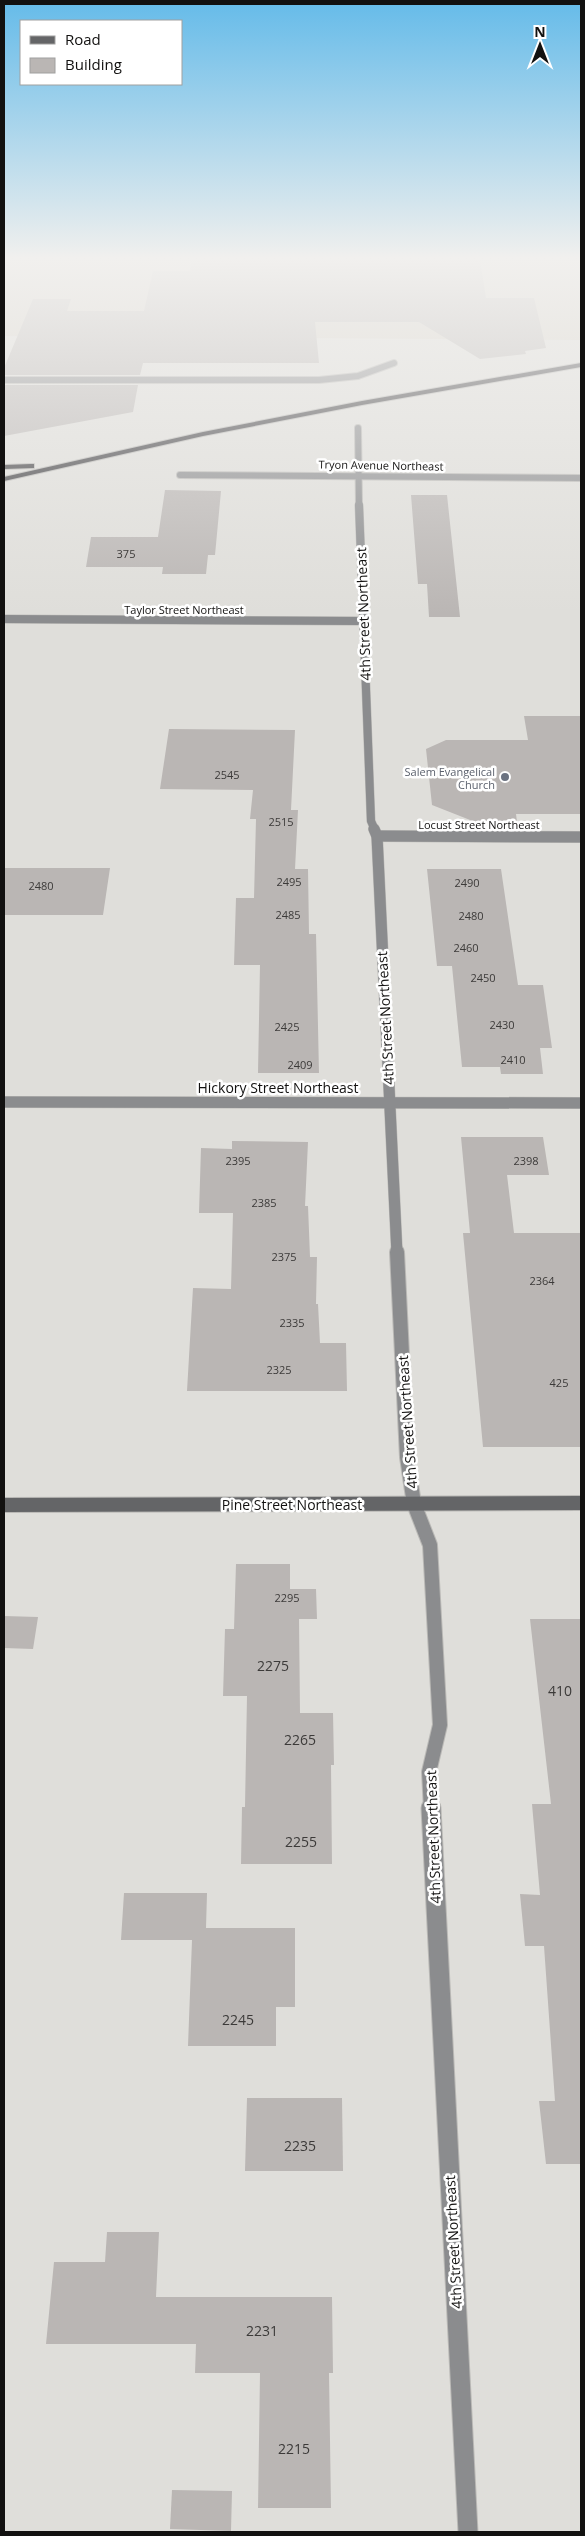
<svg xmlns="http://www.w3.org/2000/svg" width="585" height="2536" font-family="'Open Sans',sans-serif">
	<style>
		.built { fill: #d7d2c8 }
		.building { fill: #bab6b4 }
		.lines { fill: none; stroke-linecap: round; stroke-linejoin: round }
		.minor-far4-casing { stroke: #bab9b6; stroke-width: 8 }
		.minor-far3-casing { stroke: #bab9b6; stroke-width: 9 }
		.minor-far2-casing { stroke: #bab9b6; stroke-width: 12 }
		.minor-far1-casing { stroke: #bab9b6; stroke-width: 16 }
		.minor-casing { stroke: #bab9b6; stroke-width: 21 }
		.secondary-casing { stroke: #bab9b6; stroke-width: 16 }
		.trunk-casing { stroke: #bab9b6; stroke-width: 2 }
		.minor-far4 { stroke: #8b8c8e; stroke-width: 6 }
		.minor-far3 { stroke: #8b8c8e; stroke-width: 8 }
		.minor-far2 { stroke: #8b8c8e; stroke-width: 11 }
		.minor-far1 { stroke: #8b8c8e; stroke-width: 14 }
		.minor { stroke: #8b8c8e; stroke-width: 19 }
		.secondary { stroke: #646567; stroke-width: 14 }
		.trunk { fill: #3e3e41; fill-rule: evenodd }
		.worship-dot { fill: #6b7280; stroke: #fff; stroke-width: 2 }
		.labels { text-anchor: middle; dominant-baseline: central; stroke-width: 5; stroke-linejoin: round; paint-order: stroke }
		.far-street-label { font-size: 11px; fill: #121110; stroke: #fff }
		.number-label { font-size: 11px; fill: #3c3a39 }
		.far-worship-label { font-size: 11px; fill: #5b616d; stroke: #fff; text-anchor: end }
		.street-label { font-size: 14px; fill: #121110; stroke: #fff }
		.near-number-label { font-size: 14px; fill: #3c3a39 }
	</style>
	<rect width="100%" height="100%" fill="#dfdeda"/>
	<path class="built" d="M 4,259 L 581,259 L 581,340 L 4,336 Z"/>
	<g class="building">
		<path d="M 192,259 L 480,260 L 486,298 L 534,298 L 546,348 L 525,351 L 526,354 L 480,359 L 419,322 L 315,322 L 319,363 L 143,363 L 140,375 L 4,375 L 4,368 L 33,299 L 71,299 L 67,311 L 144,311 L 153,271 L 190,271 Z"/>
		<path d="M 4,385 L 138,385 L 133,412 L 4,436 Z"/>
		<path d="M 165,490 L 221,491 L 215,555 L 208,555 L 206,574 L 162,574 L 163,567 L 86,567 L 91,537 L 158,537 Z"/>
		<path d="M 411,495 L 447,495 L 460,617 L 429,617 L 427,584 L 418,584 Z"/>
		<path d="M 524,716 L 581,716 L 581,814 L 516,814 L 518,830 L 493,829 L 432,805 L 426,749 L 446,740 L 528,740 Z"/>
		<path d="M 169,729 L 295,730 L 291,810 L 298,810 L 295,869 L 308,869 L 309,934 L 316,934 L 319,1073 L 258,1073 L 260,965 L 234,965 L 236,898 L 254,898 L 256,819 L 250,819 L 253,790 L 160,789 Z"/>
		<path d="M 4,868 L 110,868 L 103,915 L 4,915 Z"/>
		<path d="M 427,869 L 501,869 L 518,985 L 543,985 L 552,1048 L 540,1048 L 543,1074 L 501,1074 L 500,1067 L 462,1067 L 452,966 L 437,966 Z"/>
		<path d="M 461,1137 L 543,1137 L 549,1175 L 507,1175 L 514,1233 L 581,1233 L 581,1447 L 483,1447 L 463,1233 L 470,1233 Z"/>
		<path d="M 232,1141 L 308,1142 L 305,1206 L 308,1206 L 310,1257 L 317,1257 L 316,1304 L 318,1304 L 320,1343 L 346,1343 L 347,1391 L 187,1391 L 193,1288 L 231,1289 L 233,1213 L 199,1213 L 201,1148 L 232,1149 Z"/>
		<path d="M 236,1564 L 290,1564 L 290,1589 L 316,1589 L 317,1619 L 299,1619 L 300,1713 L 333,1713 L 334,1765 L 331,1765 L 332,1864 L 241,1864 L 242,1807 L 245,1807 L 247,1696 L 223,1696 L 225,1629 L 234,1629 Z"/>
		<path d="M 4,1616 L 38,1617 L 33,1649 L 4,1648 Z"/>
		<path d="M 530,1619 L 581,1619 L 581,2164 L 546,2164 L 539,2101 L 555,2101 L 544,1946 L 525,1946 L 520,1894 L 540,1895 L 532,1804 L 551,1804 Z"/>
		<path d="M 124,1893 L 207,1893 L 206,1928 L 295,1928 L 295,2007 L 276,2007 L 276,2046 L 188,2046 L 192,1940 L 121,1940 Z"/>
		<path d="M 247,2098 L 342,2098 L 343,2171 L 245,2171 Z"/>
		<path d="M 107,2232 L 159,2232 L 156,2297 L 332,2297 L 333,2373 L 329,2373 L 331,2508 L 258,2508 L 260,2373 L 195,2373 L 196,2344 L 46,2344 L 54,2262 L 105,2262 Z"/>
		<path d="M 172,2490 L 232,2491 L 231,2531 L 170,2529 Z"/>
	</g>
	<g class="lines">
		<g class="minor-far4-casing">
			<g id="minor-far4">
				<path d="M 4,380 L 319,380 L 358,376 L 394,363"/>
				<path d="M 358,428 L 359,506"/>
				<path d="M 180,475 L 581,478"/>
			</g>
		</g>
		<g class="minor-far3-casing">
			<g id="minor-far3">
				<path d="M 359,505 L 371,821 L 375,830"/>
				<path d="M 4,619 L 363,621"/>
			</g>
		</g>
		<g class="minor-far2-casing">
			<g id="minor-far2">
				<path d="M 374,829 L 377,836 L 397,1254"/>
				<path d="M 377,836 L 581,837"/>
				<path d="M 4,1102 L 581,1103"/>
			</g>
		</g>
		<g class="minor-far1-casing">
			<path id="minor-far1" d="M 397,1252 L 407,1457 L 414,1504 L 430,1545 L 440,1725 L 429,1772 L 431,1809"/>
		</g>
		<g class="minor-casing">
			<path id="minor" d="M 431,1808 L 468,2532"/>
		</g>
		<g class="secondary-casing">
			<path id="secondary" d="M 4,1505 L 581,1503"/>
		</g>
		<g class="trunk-casing">
			<g id="trunk">
				<path d="M 581,363 L 581,367 L 362,405 L 203,436 L 4,481 L 4,477 L 203,432 L 362,401 Z"/>
				<path d="M 31,464 L 34,464 L 34,468 L 4,469 L 4,465 Z"/>
			</g>
		</g>
		<use href="#minor-far4" class="minor-far4"/>
		<use href="#minor-far3" class="minor-far3"/>
		<use href="#minor-far2" class="minor-far2"/>
		<use href="#minor-far1" class="minor-far1"/>
		<use href="#minor" class="minor"/>
		<use href="#secondary" class="secondary"/>
		<use href="#trunk" class="trunk"/>
	</g>
	<linearGradient id="sky" x2="0" y2="1"><stop stop-color="#65bbe9"/><stop offset="0.42" stop-color="#f1f0ee"/><stop offset="1" stop-color="#f1f0ee" stop-opacity="0"/></linearGradient>
	<rect width="585" height="614" fill="url(#sky)"/>
	<circle class="worship-dot" cx="505" cy="777" r="5"/>
	<g class="labels">
		<g class="far-street-label">
			<text transform="translate(381 465) rotate(1)">Tryon Avenue Northeast</text>
			<text x="184" y="609">Taylor Street Northeast</text>
			<text x="479" y="824">Locust Street Northeast</text>
		</g>
		<g class="number-label">
			<text x="126" y="553">375</text>
			<text x="227" y="774">2545</text>
			<text x="281" y="821">2515</text>
			<text x="289" y="881">2495</text>
			<text x="467" y="882">2490</text>
			<text x="41" y="885">2480</text>
			<text x="288" y="914">2485</text>
			<text x="471" y="915">2480</text>
			<text x="466" y="947">2460</text>
			<text x="483" y="977">2450</text>
			<text x="502" y="1024">2430</text>
			<text x="287" y="1026">2425</text>
			<text x="513" y="1059">2410</text>
			<text x="300" y="1064">2409</text>
			<text x="238" y="1160">2395</text>
			<text x="526" y="1160">2398</text>
			<text x="264" y="1202">2385</text>
			<text x="284" y="1256">2375</text>
			<text x="542" y="1280">2364</text>
			<text x="292" y="1322">2335</text>
			<text x="279" y="1369">2325</text>
			<text x="559" y="1382">425</text>
			<text x="287" y="1597">2295</text>
		</g>
		<g class="far-worship-label">
			<text x="495" y="771">Salem Evangelical<tspan x="495" dy="13">Church</tspan></text>
		</g>
		<g class="street-label">
			<text transform="translate(363 614) rotate(-92)">4th Street Northeast</text>
			<text transform="translate(385 1018) rotate(-93)">4th Street Northeast</text>
			<text x="278" y="1087">Hickory Street Northeast</text>
			<text transform="translate(407 1422) rotate(-94)">4th Street Northeast</text>
			<text x="292" y="1504">Pine Street Northeast</text>
			<text transform="translate(433 1837) rotate(-92)">4th Street Northeast</text>
			<text transform="translate(453 2242) rotate(-93)">4th Street Northeast</text>
		</g>
		<g class="near-number-label">
			<text x="273" y="1665">2275</text>
			<text x="560" y="1690">410</text>
			<text x="300" y="1739">2265</text>
			<text x="301" y="1841">2255</text>
			<text x="238" y="2019">2245</text>
			<text x="300" y="2145">2235</text>
			<text x="262" y="2330">2231</text>
			<text x="294" y="2448">2215</text>
		</g>
	</g>
	<rect width="585" height="2536" fill="none" stroke="#121110" stroke-width="10"/>
	<rect x="20" y="20" width="162" height="65" fill="#ffffff" stroke="#a0a09f"/>
	<rect x="30" y="36" width="25" height="8" fill="#646567" stroke="#a0a09f"/>
	<text x="65" y="45" font-size="15" fill="#121110">Road</text>
	<rect x="30" y="58" width="25" height="15" fill="#bab6b4" stroke="#a0a09f"/>
	<text x="65" y="70" font-size="15" fill="#121110">Building</text>
	<g transform="translate(540 45)" stroke="#ffffff" stroke-width="4" paint-order="stroke">
	<path d="M0-4L9 19L0 12L-9 19Z" fill="#121110"/>
	<text y="-8" font-size="14" font-weight="bold" text-anchor="middle" fill="#121110">N</text>
	</g>
</svg>
